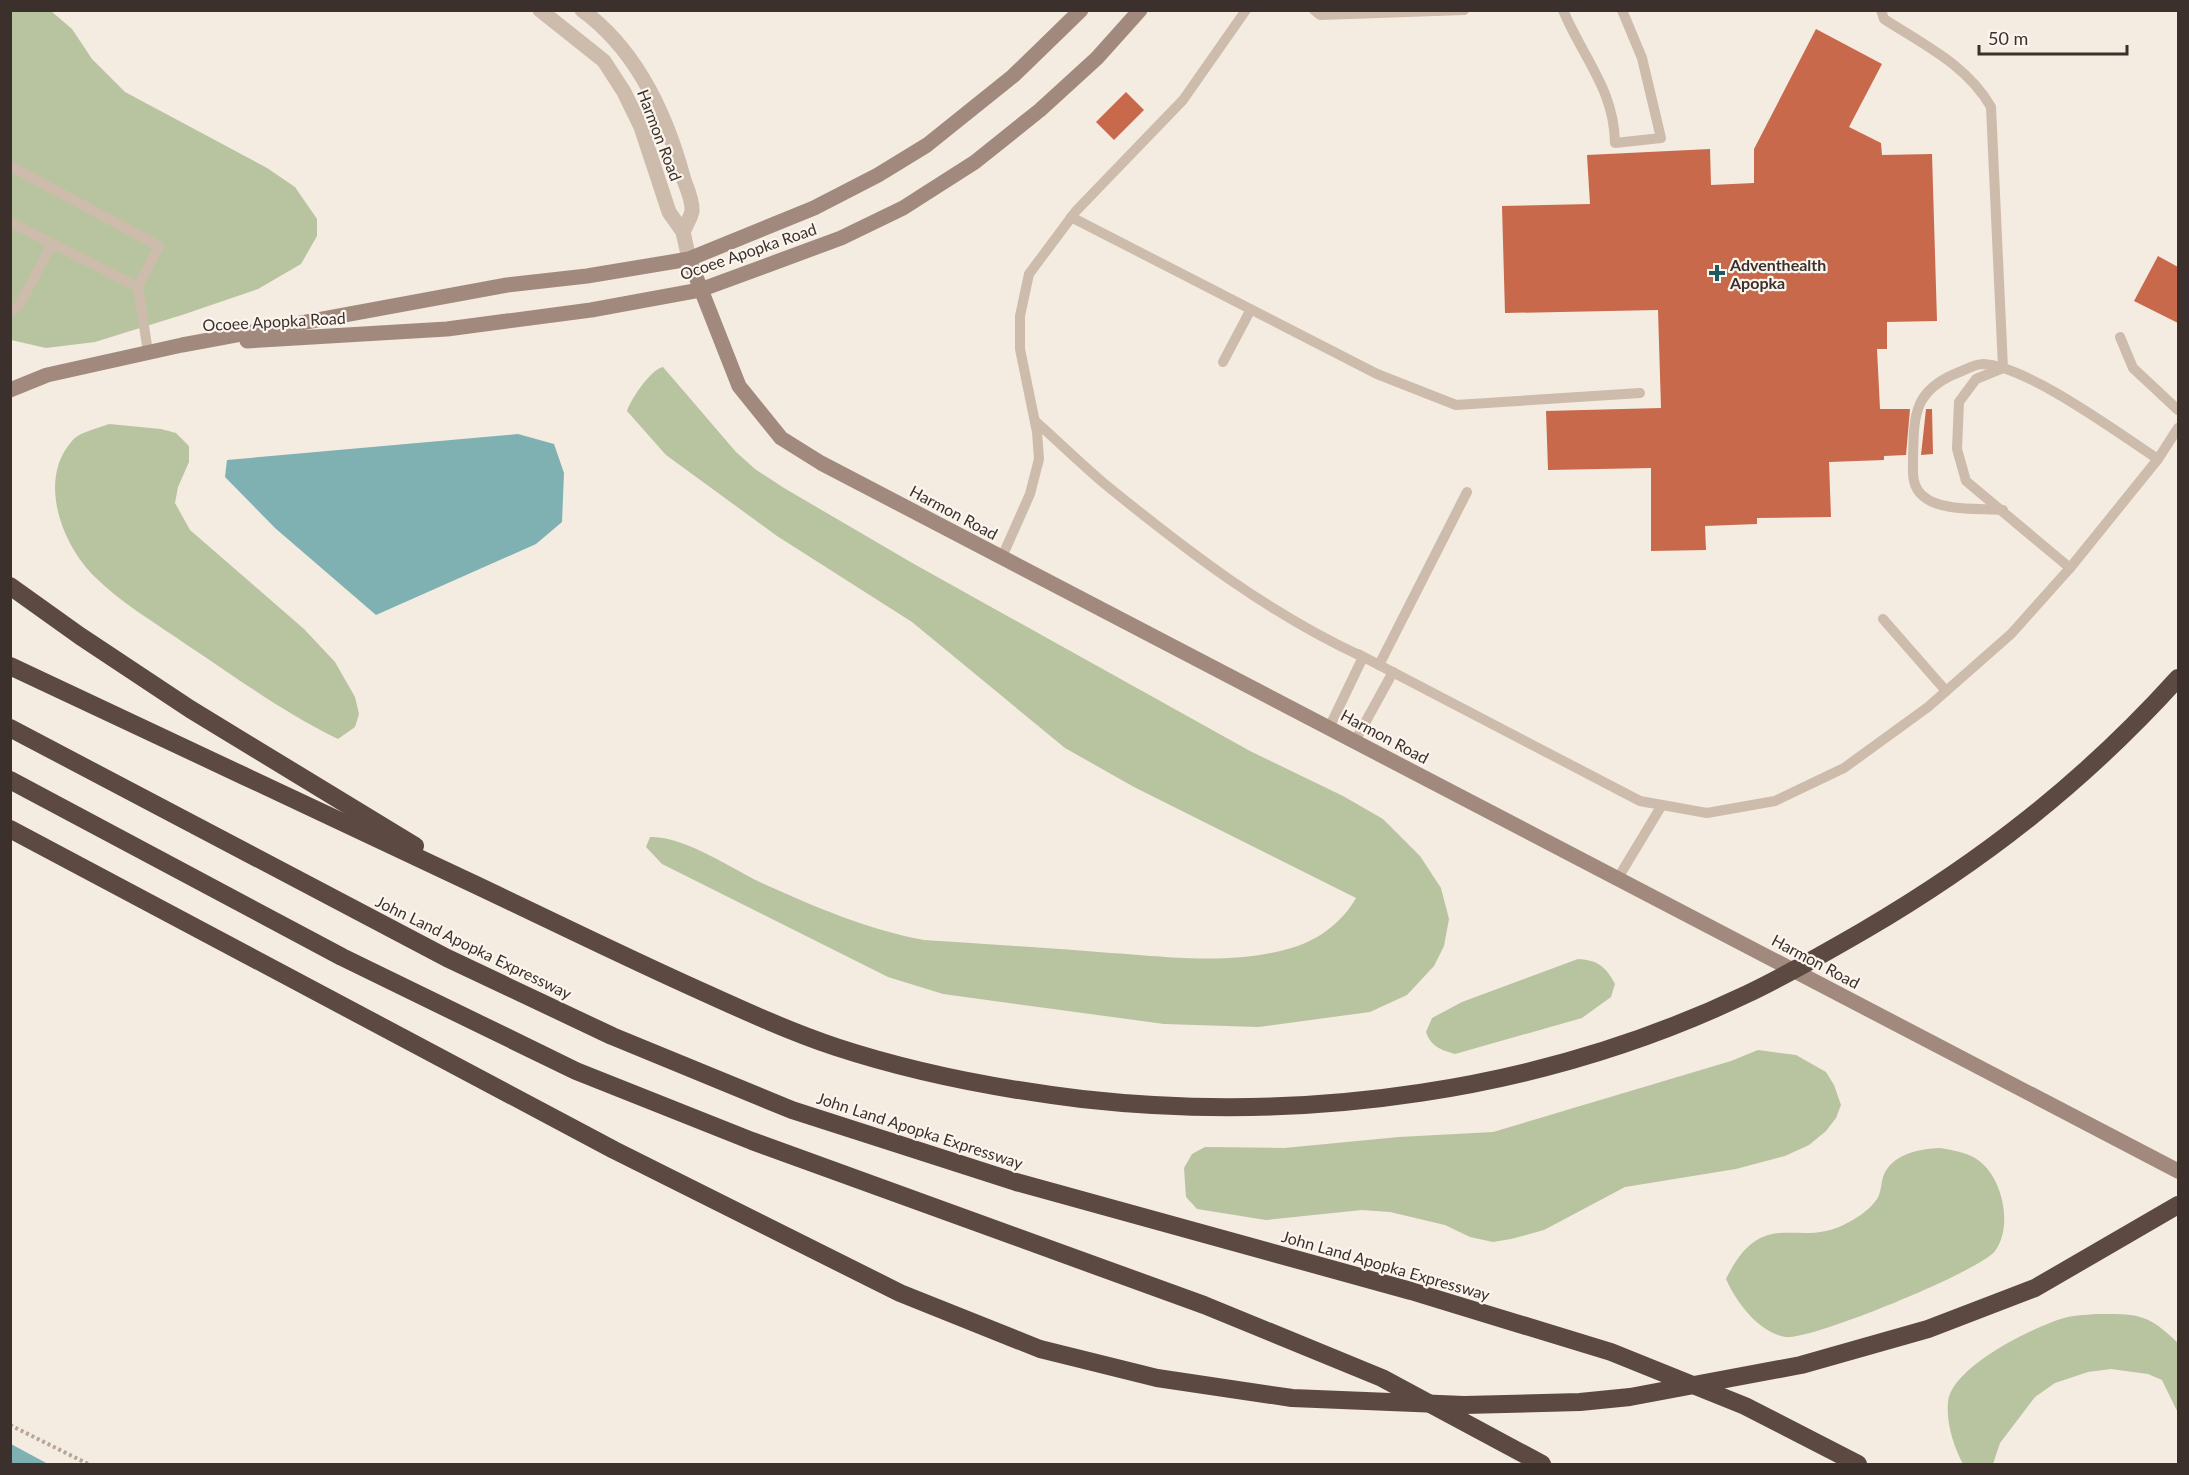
<svg xmlns="http://www.w3.org/2000/svg" width="2189" height="1475" font-family="Lato,sans-serif">
	<style>
		.green { fill: #b8c4a0 }
		.water { fill: #7fb0b2 }
		.building { fill: #c8694b }
		.lines { fill: none; stroke-linecap: round; stroke-linejoin: round }
		.path { stroke: #b9a596; stroke-width: 4; stroke-dasharray: 3 3; stroke-linecap: butt }
		.lane { stroke: #cdbbac; stroke-width: 10 }
		.street { stroke: #cdbbac; stroke-width: 15 }
		.secondary { stroke: #a18a7d; stroke-width: 15 }
		.highway { stroke: #5c4a42; stroke-width: 18 }
		.poi-dot { fill: #1f5a5e; stroke: #fbf5ee; stroke-width: 2 }
		.labels { text-anchor: middle; dominant-baseline: central; stroke-width: 4.5; stroke-linejoin: round; paint-order: stroke }
		.street-label { font-size: 16px; fill: #3b302b; stroke: #fbf5ee }
		.poi-label { font-size: 16px; font-weight: bold; fill: #3b302b; stroke: #fbf5ee; text-anchor: start }
	</style>
	<rect width="100%" height="100%" fill="#f4ebe1"/>
	<g class="green">
		<path d="M 11,11 L 51,11 L 72,29 L 92,59 L 125,92 L 267,168 L 295,187 L 317,219 L 317,236 L 301,264 L 258,289 L 185,314 L 95,342 L 46,348 L 11,340 Z"/>
		<path d="M 663,367 L 736,452 L 755,469 L 784,488 L 914,564 L 1250,751 L 1343,796 L 1383,819 L 1420,856 L 1441,888 L 1449,919 L 1444,946 L 1434,966 L 1407,995 L 1370,1012 L 1258,1027 L 1164,1024 L 943,994 L 888,977 L 662,864 L 646,847 L 650,837 C 683,835 734,870 764,884 C 815,907 869,930 924,940 C 986,944 1049,948 1111,953 C 1170,957 1231,965 1288,949 C 1316,942 1342,923 1356,898 L 1134,787 L 1065,748 L 912,622 L 777,536 L 666,455 L 627,411 C 631,399 651,369 663,367 Z"/>
		<path d="M 109,424 L 161,429 L 176,433 L 189,446 L 189,462 L 178,487 L 175,503 L 190,530 L 304,629 L 335,662 L 355,697 L 359,714 L 355,727 L 338,739 C 284,713 237,678 187,645 C 157,624 121,603 95,577 C 62,545 37,480 72,441 C 79,432 99,428 109,424 Z"/>
		<path d="M 1578,959 C 1598,960 1606,967 1615,984 L 1611,997 L 1582,1018 L 1455,1054 C 1442,1050 1431,1047 1426,1032 L 1432,1018 L 1462,1002 Z"/>
		<path d="M 1758,1050 L 1796,1055 L 1826,1072 L 1834,1085 L 1841,1105 L 1836,1118 L 1826,1131 L 1809,1145 L 1785,1156 L 1736,1169 L 1625,1187 L 1544,1230 L 1511,1239 L 1493,1242 L 1470,1237 L 1445,1225 L 1390,1212 L 1362,1210 L 1266,1220 L 1197,1209 L 1186,1197 L 1184,1168 L 1192,1154 L 1205,1147 L 1284,1148 L 1399,1137 L 1493,1132 L 1731,1061 Z"/>
		<path d="M 1940,1148 C 1951,1150 1965,1152 1975,1158 C 2002,1174 2014,1225 1995,1251 C 1980,1271 1812,1340 1786,1337 C 1759,1333 1736,1302 1726,1279 C 1764,1202 1798,1252 1849,1222 C 1859,1217 1871,1208 1877,1199 C 1881,1193 1881,1184 1883,1177 C 1891,1154 1919,1149 1940,1148 Z"/>
		<path d="M 2096,1314 C 2138,1314 2147,1313 2178,1343 L 2178,1413 L 2162,1380 L 2148,1374 L 2111,1369 L 2088,1372 L 2055,1383 L 2035,1397 L 2000,1443 L 1993,1464 L 1963,1464 C 1954,1447 1946,1423 1948,1402 C 1951,1367 2033,1327 2064,1318 C 2074,1315 2086,1315 2096,1314 Z"/>
	</g>
	<g class="water">
		<path d="M 518,434 L 554,444 L 564,473 L 562,522 L 536,544 L 376,615 L 275,528 L 225,477 L 227,460 Z"/>
		<path d="M 11,1444 L 48,1464 L 11,1464 Z"/>
	</g>
	<g class="building">
		<path d="M 1816,29 L 1882,64 L 1849,127 L 1881,143 L 1882,155 L 1932,154 L 1937,321 L 1887,322 L 1887,349 L 1877,349 L 1880,409 L 1910,409 L 1906,455 L 1884,456 L 1884,460 L 1829,462 L 1831,517 L 1757,518 L 1757,524 L 1705,526 L 1706,550 L 1651,551 L 1651,468 L 1548,470 L 1546,411 L 1661,408 L 1658,310 L 1505,313 L 1502,206 L 1590,204 L 1587,155 L 1710,149 L 1711,185 L 1754,183 L 1754,149 Z"/>
		<path d="M 1126,92 L 1144,110 L 1114,140 L 1096,122 Z"/>
		<path d="M 2158,256 L 2178,267 L 2178,323 L 2134,301 Z"/>
		<path d="M 1926,409 L 1932,409 L 1933,454 L 1921,455 Z"/>
	</g>
	<g class="lines">
		<path class="path" d="M 10,1425 L 88,1464"/>
		<g class="lane">
			<path d="M 1314,10 L 1320,15 L 1464,10"/>
			<path d="M 1563,10 C 1583,58 1614,89 1615,143 L 1661,138 L 1642,58 L 1622,10"/>
			<path d="M 1881,10 L 1884,19 C 1924,45 1967,65 1991,107 L 2003,368"/>
			<path d="M 10,166 L 159,246 L 138,287 L 148,352"/>
			<path d="M 1071,217 L 1377,374 L 1456,405 L 1640,393"/>
			<path d="M 10,222 L 138,287"/>
			<path d="M 10,313 L 20,304 L 52,244"/>
			<path d="M 2120,337 L 2133,368 L 2178,410"/>
			<path d="M 1223,362 L 1250,311"/>
			<path d="M 2003,368 L 1976,379 L 1959,402 L 1957,449 L 1966,481 L 2070,568"/>
			<path d="M 1035,421 C 1059,442 1082,465 1106,485 C 1186,550 1269,614 1363,657 L 1329,728"/>
			<path d="M 2003,510 C 1980,508 1941,512 1923,496 C 1911,486 1913,472 1913,458 C 1914,416 1913,391 1957,373 C 1965,370 1975,364 1983,364 C 2028,366 2118,433 2158,459"/>
			<path d="M 1002,557 L 1030,494 L 1039,459 L 1037,432 L 1020,349 L 1020,316 L 1029,274 L 1076,211 L 1183,100 L 1246,10"/>
			<path d="M 1883,619 L 1946,691"/>
			<path d="M 1358,654 L 1640,801 L 1707,813 L 1775,801 L 1844,768 L 1928,707 L 2011,634 L 2070,568 L 2158,459 L 2178,428"/>
			<path d="M 1379,665 L 1467,492"/>
			<path d="M 1355,741 L 1393,672"/>
			<path d="M 1618,878 L 1662,805"/>
		</g>
		<g class="street">
			<path d="M 540,10 L 604,61 L 624,92 L 641,127 L 669,212 L 683,232 L 689,259"/>
			<path d="M 582,10 C 637,50 667,116 684,180 C 687,188 693,202 692,211 C 691,217 686,225 683,232"/>
		</g>
		<g class="secondary">
			<path d="M 689,259 L 739,386 L 781,438 L 821,463 L 2178,1171"/>
			<path d="M 247,341 L 447,329 L 591,310 L 700,290 L 841,238 L 903,208 L 975,162 L 1040,110 L 1097,58 L 1140,10"/>
			<path d="M 10,390 L 47,375 L 182,345 L 507,285 L 587,276 L 689,259 L 814,208 L 878,175 L 927,145 L 1013,76 L 1081,10"/>
		</g>
		<g class="highway">
			<path d="M 10,586 L 80,636 L 190,709 L 415,846"/>
			<path d="M 10,666 C 165,740 321,811 476,885 C 552,921 627,958 703,992 C 747,1012 791,1032 836,1047 C 915,1073 999,1089 1082,1099 C 1306,1124 1542,1092 1747,994 C 1787,975 1825,953 1863,931 C 1983,861 2085,781 2178,678"/>
			<path d="M 10,728 L 447,958 L 612,1036 L 792,1110 L 1016,1182 L 1411,1291 L 1611,1352 L 1745,1406 L 1858,1464"/>
			<path d="M 10,780 L 342,957 L 576,1071 L 752,1141 L 1204,1305 L 1382,1378 L 1542,1464"/>
			<path d="M 10,829 L 614,1150 L 900,1293 L 1040,1349 L 1157,1378 L 1292,1398 L 1464,1405 L 1580,1402 L 1630,1397 L 1801,1365 L 1928,1329 L 2035,1288 L 2178,1205"/>
		</g>
	</g>
	<path class="poi-dot" d="M1714 264h6v6h6v6h-6v6h-6v-6h-6v-6h6z"/>
	<g class="labels">
		<g class="street-label">
			<text transform="translate(660 135) rotate(69)">Harmon Road</text>
			<text transform="translate(748 251) rotate(-19)">Ocoee Apopka Road</text>
			<text transform="translate(274 321) rotate(-3)">Ocoee Apopka Road</text>
			<text transform="translate(954 512) rotate(28)">Harmon Road</text>
			<text transform="translate(1385 736) rotate(28)">Harmon Road</text>
			<text transform="translate(474 947) rotate(26)">John Land Apopka Expressway</text>
			<text transform="translate(1816 961) rotate(28)">Harmon Road</text>
			<text transform="translate(920 1130) rotate(18)">John Land Apopka Expressway</text>
			<text transform="translate(1386 1265) rotate(16)">John Land Apopka Expressway</text>
		</g>
		<g class="poi-label">
			<text x="1730" y="264">Adventhealth<tspan x="1730" dy="18">Apopka</tspan></text>
		</g>
	</g>
	<rect width="2189" height="1475" fill="none" stroke="#3b302b" stroke-width="24"/>
	<path d="M1979 45v9h148v-9" fill="none" stroke="#3b302b" stroke-width="3"/>
	<text x="1988" y="45" font-size="18" fill="#3b302b" stroke="#fbf5ee" stroke-width="4.5" paint-order="stroke">50 m</text>
</svg>
